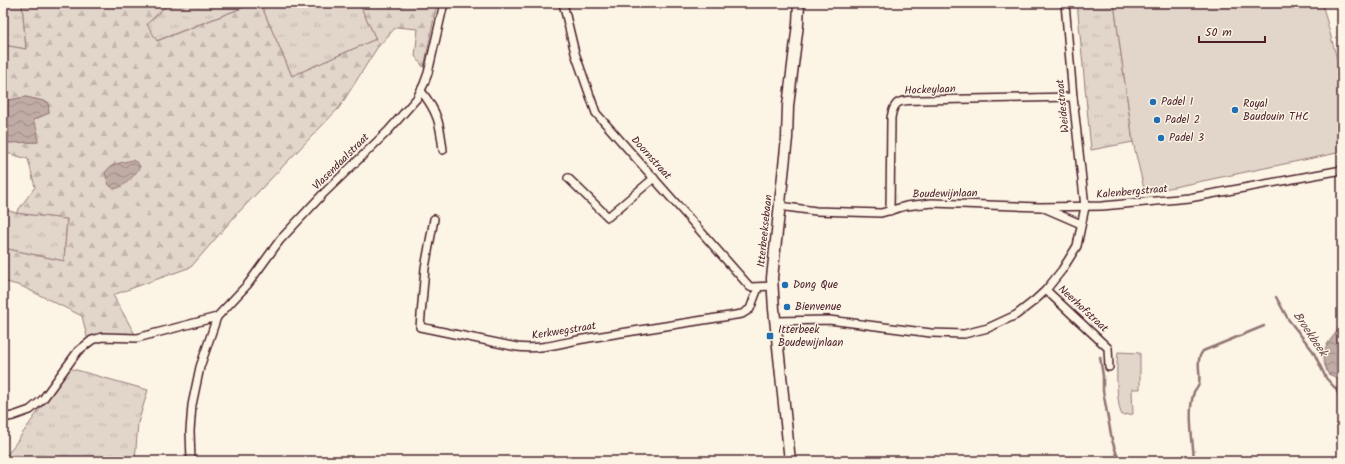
<svg xmlns="http://www.w3.org/2000/svg" width="1345" height="464" font-family="Kalam,sans-serif">
	<style>
		.grass { fill: url(#grass-tufts); stroke: #967a7a }
		.forest { fill: url(#forest-firs); stroke: #967a7a }
		.park { fill: #e2d5ca; stroke: #967a7a }
		.water { fill: url(#water-waves); stroke: #917474 }
		.lines { fill: none; stroke-linecap: round; stroke-linejoin: round }
		.stream { stroke: #917474; stroke-width: 2.5 }
		.street-casing { stroke: #4a1f2b; stroke-width: 10 }
		.secondary-casing { stroke: #4a1f2b; stroke-width: 13 }
		.street { stroke: #fcf5e5; stroke-width: 7 }
		.secondary { stroke: #fcf5e5; stroke-width: 10 }
		.poi-dot { fill: #1f6fb2; stroke: #fcf5e5; stroke-width: 1.5 }
		.labels { text-anchor: middle; dominant-baseline: central; stroke-width: 3; stroke-linejoin: round; paint-order: stroke }
		.street-label { font-size: 11px; fill: #4a1f2b; stroke: #fcf5e5 }
		.poi-label { font-size: 11px; fill: #4a1f2b; stroke: #fcf5e5; text-anchor: start }
		.water-label { font-size: 12px; font-style: italic; fill: #6d4950; stroke: #fcf5e5 }
	</style>
	<defs>
		<pattern id="grass-tufts" width="24" height="20" patternUnits="userSpaceOnUse"><rect width="24" height="20" fill="#e2d5ca"/><path d="M3 7l-1-3M5 7V3M7 7l1-3M15 17l-1-3M17 17v-4M19 17l1-3" fill="none" stroke="#c3b6ae"/></pattern>
		<pattern id="forest-firs" width="22" height="20" patternUnits="userSpaceOnUse"><rect width="22" height="20" fill="#e2d5ca"/><path d="M5 1l3.5 6h-7zM16 11l3.5 6h-7z" fill="#c3b6ae"/></pattern>
		<pattern id="water-waves" width="16" height="10" patternUnits="userSpaceOnUse"><rect width="16" height="10" fill="#c0aca5"/><path d="M0 5q4-4 8 0t8 0" fill="none" stroke="#9e8b87"/></pattern>
	</defs>
	<rect width="100%" height="100%" fill="#fcf5e5"/>
	<filter id="ink" filterUnits="userSpaceOnUse"><feTurbulence type="fractalNoise" baseFrequency=".025" numOctaves="2"/><feDisplacementMap in="SourceGraphic" scale="8" xChannelSelector="R" yChannelSelector="G"/><feConvolveMatrix kernelMatrix="1 2 1 2 8 2 1 2 1" color-interpolation-filters="sRGB"/></filter>
	<g filter="url(#ink)">
		<g class="grass">
			<path d="M 3,3 L 22,3 L 26,49 L 3,45 Z"/>
			<path d="M 169,3 L 255,3 L 156,41 L 147,24 Z"/>
			<path d="M 260,3 L 359,3 L 376,39 L 292,76 Z"/>
			<path d="M 1077,3 L 1114,3 L 1133,142 L 1091,150 Z"/>
			<path d="M 3,209 L 16,213 L 67,219 L 64,261 L 3,248 Z"/>
			<path d="M 69,368 L 148,390 L 138,423 L 135,461 L 5,461 L 5,458 Z"/>
		</g>
		<path class="forest" d="M 22,3 L 169,3 L 147,24 L 157,41 L 255,3 L 260,3 L 292,76 L 376,39 L 359,3 L 437,3 L 424,68 L 415,56 L 418,29 L 396,27 L 377,48 L 339,108 L 236,215 L 191,267 L 113,295 L 137,338 L 92,340 L 87,337 L 82,316 L 21,286 L 3,281 L 3,248 L 64,261 L 67,219 L 16,213 L 35,187 L 28,159 L 3,152 L 3,143 L 37,142 L 32,120 L 49,113 L 47,102 L 26,97 L 3,101 L 3,45 L 26,49 Z"/>
		<g class="park">
			<path d="M 1114,3 L 1322,3 L 1342,78 L 1342,152 L 1145,193 L 1133,142 Z"/>
			<path d="M 1118,352 L 1140,353 L 1140,389 L 1132,389 L 1133,414 L 1122,415 C 1116,405 1116,364 1118,352 Z"/>
		</g>
		<g class="water">
			<path d="M 26,97 L 48,102 L 49,113 L 33,120 L 37,129 L 38,142 L 3,143 L 3,101 Z"/>
			<path d="M 132,160 L 138,163 L 140,167 C 134,176 125,187 114,189 L 109,185 L 105,173 C 110,163 122,163 132,160 Z"/>
			<path d="M 1342,327 L 1342,378 L 1340,379 L 1328,374 C 1322,358 1320,353 1331,339 C 1335,334 1337,330 1342,327 Z"/>
		</g>
		<g class="lines">
			<g class="stream">
				<path d="M 1276,297 L 1288,319 L 1313,351 L 1326,378 L 1336,389 L 1342,402"/>
				<path d="M 1100,357 L 1103,376 L 1103,391 L 1112,440 L 1117,455"/>
				<path d="M 1194,461 C 1193,440 1187,412 1194,392 C 1195,389 1198,387 1199,384 C 1201,372 1195,360 1203,351 L 1264,326"/>
			</g>
			<g class="street-casing">
				<g id="street">
					<path d="M 563,3 L 575,53 L 596,113 L 750,287 L 773,286"/>
					<path d="M 421,91 C 438,112 440,124 443,150"/>
					<path d="M 568,178 L 608,217 L 654,178"/>
					<path d="M 779,206 L 816,211 L 881,213 L 906,206 L 932,203 L 1040,207 L 1102,206 L 1189,198 L 1342,170"/>
					<path d="M 1044,208 L 1081,224"/>
					<path d="M 890,211 L 891,118 C 894,98 902,101 920,100 L 1073,97"/>
					<path d="M 434,219 L 425,268 L 420,327 L 517,347 C 542,350 564,342 589,338 C 640,330 691,322 742,314 L 750,309 L 758,288"/>
					<path d="M 1046,290 L 1108,348 L 1109,367"/>
					<path d="M 775,321 L 829,320 L 931,333 L 964,334 L 988,328 L 1016,315 L 1034,301 L 1046,290 L 1062,270 L 1077,246 L 1085,207 L 1073,97 L 1065,3"/>
					<path d="M 3,418 L 13,416 L 30,410 L 43,399 L 78,351 L 92,340 L 102,337 L 137,338 L 217,317"/>
					<path d="M 191,461 L 190,431 L 192,405 L 200,367 L 217,317 L 248,284 L 280,240 L 322,195 L 388,131 L 417,98 L 424,84 L 428,73 L 444,3"/>
				</g>
			</g>
			<g class="secondary-casing">
				<path id="secondary" d="M 790,461 L 774,309 L 772,278 L 787,138 L 788,106 L 798,24 L 799,3"/>
			</g>
			<use href="#street" class="street"/>
			<use href="#secondary" class="secondary"/>
		</g>
	</g>
	<g class="poi-dot">
		<circle cx="1153" cy="102" r="4"/>
		<circle cx="1235" cy="110" r="4"/>
		<circle cx="1157" cy="120" r="4"/>
		<circle cx="1161" cy="138" r="4"/>
		<circle cx="785" cy="285" r="4"/>
		<circle cx="787" cy="307" r="4"/>
		<rect x="766" y="332" width="8" height="8" rx="2"/>
	</g>
	<g class="labels">
		<g class="street-label">
			<text transform="translate(930 90) rotate(-2)">Hockeylaan</text>
			<text transform="translate(1063 106) rotate(-96)">Weidestraat</text>
			<text transform="translate(651 158) rotate(48)">Doornstraat</text>
			<text transform="translate(341 162) rotate(-45)">Vlasendaalstraat</text>
			<text transform="translate(1132 192) rotate(-5)">Kalenbergstraat</text>
			<text transform="translate(945 194) rotate(-1)">Boudewijnlaan</text>
			<text transform="translate(765 231) rotate(-84)">Itterbeeksebaan</text>
			<text transform="translate(1083 309) rotate(43)">Neerhofstraat</text>
			<text transform="translate(564 331) rotate(-9)">Kerkwegstraat</text>
		</g>
		<g class="poi-label">
			<text x="1161" y="102">Padel 1</text>
			<text x="1243" y="104">Royal<tspan x="1243" dy="13">Baudouin THC</tspan></text>
			<text x="1165" y="120">Padel 2</text>
			<text x="1169" y="138">Padel 3</text>
			<text x="793" y="285">Dong Que</text>
			<text x="795" y="307">Bienvenue</text>
			<text x="778" y="330">Itterbeek<tspan x="778" dy="13">Boudewijnlaan</tspan></text>
		</g>
		<g class="water-label">
			<text transform="translate(1310 334) rotate(56)">Broekbeek</text>
		</g>
	</g>
	<rect width="1345" height="464" fill="none" stroke="#fcf5e5" stroke-width="16"/>
	<rect x="8" y="8" width="1329" height="448" fill="none" stroke="#4a1f2b" stroke-width="1.5" filter="url(#ink)"/>
	<path d="M1199 36v6h66v-6" fill="none" stroke="#4a1f2b" stroke-width="2"/>
	<text x="1205" y="36" font-size="12" fill="#4a1f2b" stroke="#fcf5e5" stroke-width="3" paint-order="stroke">50 m</text>
</svg>
